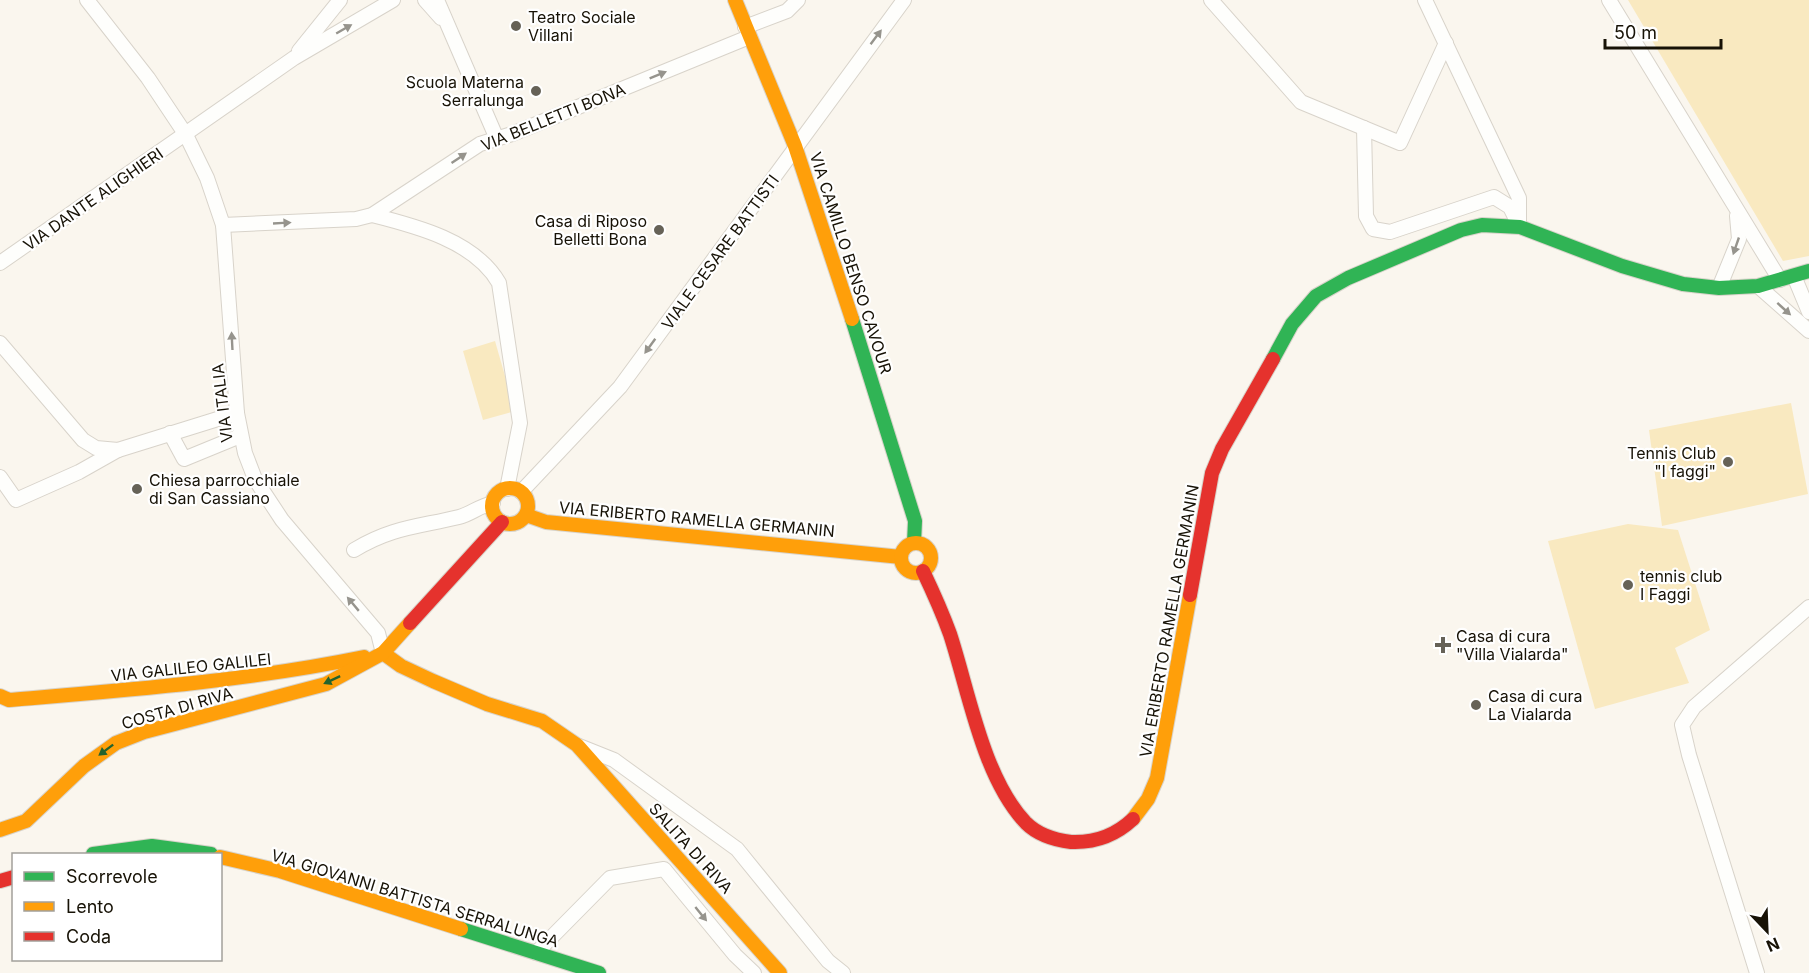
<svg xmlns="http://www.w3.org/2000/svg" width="1809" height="973" font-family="Inter,sans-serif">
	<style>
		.green { fill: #f9e9c0 }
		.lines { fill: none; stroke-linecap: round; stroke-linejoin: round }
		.street-casing { stroke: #d8d3ca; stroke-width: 16 }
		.fast-casing { stroke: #d8d3ca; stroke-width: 16 }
		.slow-casing { stroke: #d8d3ca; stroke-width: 16 }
		.jam-casing { stroke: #d8d3ca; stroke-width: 16 }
		.street { stroke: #fefefc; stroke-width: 14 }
		.fast { stroke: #30b455; stroke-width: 14 }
		.slow { stroke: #ff9f0a; stroke-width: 14 }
		.jam { stroke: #e5322d; stroke-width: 14 }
		.oneway { fill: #96948d }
		.oneway2 { fill: #24632e }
		.poi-dot { fill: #666257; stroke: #fff; stroke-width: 2 }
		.labels { text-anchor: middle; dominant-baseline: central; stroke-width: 4.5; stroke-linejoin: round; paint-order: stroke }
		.poi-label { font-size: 16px; fill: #171206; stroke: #fff; text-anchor: start }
		.street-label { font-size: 16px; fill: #171206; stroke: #fff }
	</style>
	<rect width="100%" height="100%" fill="#faf6ee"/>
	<g class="green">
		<path d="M 1628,0 L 1809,0 L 1809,256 L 1783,261 Z"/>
		<path d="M 495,341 L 515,411 L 483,420 L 463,351 Z"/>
		<path d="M 1791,403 L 1808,494 L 1662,526 L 1649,430 Z"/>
		<path d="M 1628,524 L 1678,530 L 1710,630 L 1675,648 L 1689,683 L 1595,709 L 1548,541 Z"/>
	</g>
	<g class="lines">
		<g class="street-casing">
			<g id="street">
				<path d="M 87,0 L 148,78 L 186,135 L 207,178 L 223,225 L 237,413 L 245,453 L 255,479 L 282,520 L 378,633 L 383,653"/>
				<path d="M 425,0 L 441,18"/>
				<path d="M 437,0 L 497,139"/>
				<path d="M 1211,0 L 1301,102 L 1400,143 L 1446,43"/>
				<path d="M 1425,0 L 1519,198 L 1519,222"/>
				<path d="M 1609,0 L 1780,280"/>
				<path d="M 745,27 L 787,11 L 798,0"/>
				<path d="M 299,51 L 340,0"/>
				<path d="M 1364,128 L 1366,216 L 1373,229 L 1390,232 L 1494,197 L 1510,207 L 1520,227"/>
				<path d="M 372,215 C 416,226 475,241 499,283 L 520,423 L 507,489"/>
				<path d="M 223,225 L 356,219 L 372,215 L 480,144 L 512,134 L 749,37"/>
				<path d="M 0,263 L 294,58 L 393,0"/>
				<path d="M 1794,276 L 1809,312"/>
				<path d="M 1758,286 L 1809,331"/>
				<path d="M 1719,288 L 1739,239 L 1737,216"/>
				<path d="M 0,343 L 83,440 L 96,448 L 118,450"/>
				<path d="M 170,433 L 184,459 L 240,436"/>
				<path d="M 0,477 L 16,500 L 79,472 L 118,450 L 237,413"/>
				<path d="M 521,492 L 620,387 L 904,0"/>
				<path d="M 354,550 C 392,527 418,527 459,517 C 471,514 479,506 493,503"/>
				<path d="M 579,746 L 614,760 L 737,849 L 828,961 L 843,973"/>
				<path d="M 536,953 L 610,878 L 664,869 L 735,955 L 754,973"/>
				<path d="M 1757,973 L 1689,755 L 1682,725 L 1694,707 L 1809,607"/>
			</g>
		</g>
		<g class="fast-casing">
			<g id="fast">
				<path d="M 852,319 L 915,521 L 914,543"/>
				<path d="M 1273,359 L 1292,324 L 1316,296 L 1348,278 L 1461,230 L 1482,225 L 1520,227 L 1622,266 L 1683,284 L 1719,288 L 1758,286 L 1809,271"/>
				<path d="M 93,854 L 152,846 L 211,854"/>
				<path d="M 461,929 L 599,973"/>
			</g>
		</g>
		<g class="slow-casing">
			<g id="slow">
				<path d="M 735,0 L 795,146 L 852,319"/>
				<circle cx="510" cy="506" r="18"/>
				<path d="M 526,515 L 546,522 L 901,557"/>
				<circle cx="916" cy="558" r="15"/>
				<path d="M 383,653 L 401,666 L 433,681 L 487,704 L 542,721 L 577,745 L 780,973"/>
				<path d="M 0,696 L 9,700 C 128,690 247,681 364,657"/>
				<path d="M 1133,819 L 1148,799 L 1157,778 L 1190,595"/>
				<path d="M 0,830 L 26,821 L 84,766 L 116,743 L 144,732 L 326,684 L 383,653 L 410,623"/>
				<path d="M 220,857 L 280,871 L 461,929"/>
			</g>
		</g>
		<g class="jam-casing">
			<g id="jam">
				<path d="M 923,571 C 933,592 942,612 950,634 C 969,692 983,778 1026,823 C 1037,834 1055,840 1071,842 C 1095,843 1116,835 1133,819"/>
				<path d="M 1190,595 L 1212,473 L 1222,449 L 1273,359"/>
				<path d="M 410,623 L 502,522"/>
				<path d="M 0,881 L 14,877"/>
			</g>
		</g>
		<use href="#street" class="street"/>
		<use href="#fast" class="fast"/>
		<use href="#slow" class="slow"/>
		<use href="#jam" class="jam"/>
	</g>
	<defs><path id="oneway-solid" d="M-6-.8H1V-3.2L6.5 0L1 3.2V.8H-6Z" transform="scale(1.5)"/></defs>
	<g class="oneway">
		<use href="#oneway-solid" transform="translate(344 29) rotate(-30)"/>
		<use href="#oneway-solid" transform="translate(876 37) rotate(-53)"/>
		<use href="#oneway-solid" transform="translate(658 75) rotate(-22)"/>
		<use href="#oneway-solid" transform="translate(459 158) rotate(-34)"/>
		<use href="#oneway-solid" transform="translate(282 223) rotate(-3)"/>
		<use href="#oneway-solid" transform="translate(1736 246) rotate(109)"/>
		<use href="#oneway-solid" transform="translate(1784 309) rotate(42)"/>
		<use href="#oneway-solid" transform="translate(232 341) rotate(-93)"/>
		<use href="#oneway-solid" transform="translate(650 346) rotate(126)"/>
		<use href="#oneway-solid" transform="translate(353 604) rotate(-130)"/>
		<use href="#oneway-solid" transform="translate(701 914) rotate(51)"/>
	</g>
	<g class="oneway2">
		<use href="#oneway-solid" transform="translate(332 680) rotate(155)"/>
		<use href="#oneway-solid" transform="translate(106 750) rotate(143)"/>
	</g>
	<g class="poi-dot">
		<circle cx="516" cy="26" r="6"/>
		<circle cx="536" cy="91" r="6"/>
		<circle cx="659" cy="230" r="6"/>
		<circle cx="1728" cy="462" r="6"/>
		<circle cx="137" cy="489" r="6"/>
		<circle cx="1628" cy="585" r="6"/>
		<path d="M1440 636h6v6h6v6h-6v6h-6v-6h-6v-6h6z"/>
		<circle cx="1476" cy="705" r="6"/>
	</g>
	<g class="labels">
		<g class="poi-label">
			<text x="528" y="17">Teatro Sociale<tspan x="528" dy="18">Villani</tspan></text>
			<text x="524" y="82" text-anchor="end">Scuola Materna<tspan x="524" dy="18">Serralunga</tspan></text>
			<text x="647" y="221" text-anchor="end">Casa di Riposo<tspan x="647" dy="18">Belletti Bona</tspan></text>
			<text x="1716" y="453" text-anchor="end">Tennis Club<tspan x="1716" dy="18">"I faggi"</tspan></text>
			<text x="149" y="480">Chiesa parrocchiale<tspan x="149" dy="18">di San Cassiano</tspan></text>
			<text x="1640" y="576">tennis club<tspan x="1640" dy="18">I Faggi</tspan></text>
			<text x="1456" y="636">Casa di cura<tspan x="1456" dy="18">"Villa Vialarda"</tspan></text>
			<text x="1488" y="696">Casa di cura<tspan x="1488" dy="18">La Vialarda</tspan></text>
		</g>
		<g class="street-label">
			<text transform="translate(553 117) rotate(-22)">VIA BELLETTI BONA</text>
			<text transform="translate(93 199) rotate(-35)">VIA DANTE ALIGHIERI</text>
			<text transform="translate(720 252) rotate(-54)">VIALE CESARE BATTISTI</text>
			<text transform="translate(851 263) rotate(72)">VIA CAMILLO BENSO CAVOUR</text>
			<text transform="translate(222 403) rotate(-97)">VIA ITALIA</text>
			<text transform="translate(697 519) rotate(5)">VIA ERIBERTO RAMELLA GERMANIN</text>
			<text transform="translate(1169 621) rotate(-80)">VIA ERIBERTO RAMELLA GERMANIN</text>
			<text transform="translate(191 667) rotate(-6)">VIA GALILEO GALILEI</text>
			<text transform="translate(177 708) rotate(-16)">COSTA DI RIVA</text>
			<text transform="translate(691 848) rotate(48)">SALITA DI RIVA</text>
			<text transform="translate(415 898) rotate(17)">VIA GIOVANNI BATTISTA SERRALUNGA</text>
		</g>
	</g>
	<rect x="12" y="853" width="210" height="108" fill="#ffffff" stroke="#a2a09b" stroke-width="1.5"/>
	<rect x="24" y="872" width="30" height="9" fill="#30b455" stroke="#a2a09b" stroke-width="1.5"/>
	<text x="66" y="883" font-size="18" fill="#171206">Scorrevole</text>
	<rect x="24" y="902" width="30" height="9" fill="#ff9f0a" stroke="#a2a09b" stroke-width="1.5"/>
	<text x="66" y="913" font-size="18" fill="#171206">Lento</text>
	<rect x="24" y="932" width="30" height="9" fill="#e5322d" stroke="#a2a09b" stroke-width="1.5"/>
	<text x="66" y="943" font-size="18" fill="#171206">Coda</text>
	<g transform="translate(1767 931) rotate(157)" stroke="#ffffff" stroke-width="4.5" paint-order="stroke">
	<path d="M0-4.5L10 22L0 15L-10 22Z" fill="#171206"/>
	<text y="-9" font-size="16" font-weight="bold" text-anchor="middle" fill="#171206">N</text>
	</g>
	<path d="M1605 39v9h116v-9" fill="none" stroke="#171206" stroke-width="3"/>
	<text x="1614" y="39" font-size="18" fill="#171206" stroke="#ffffff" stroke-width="4.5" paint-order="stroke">50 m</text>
</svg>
